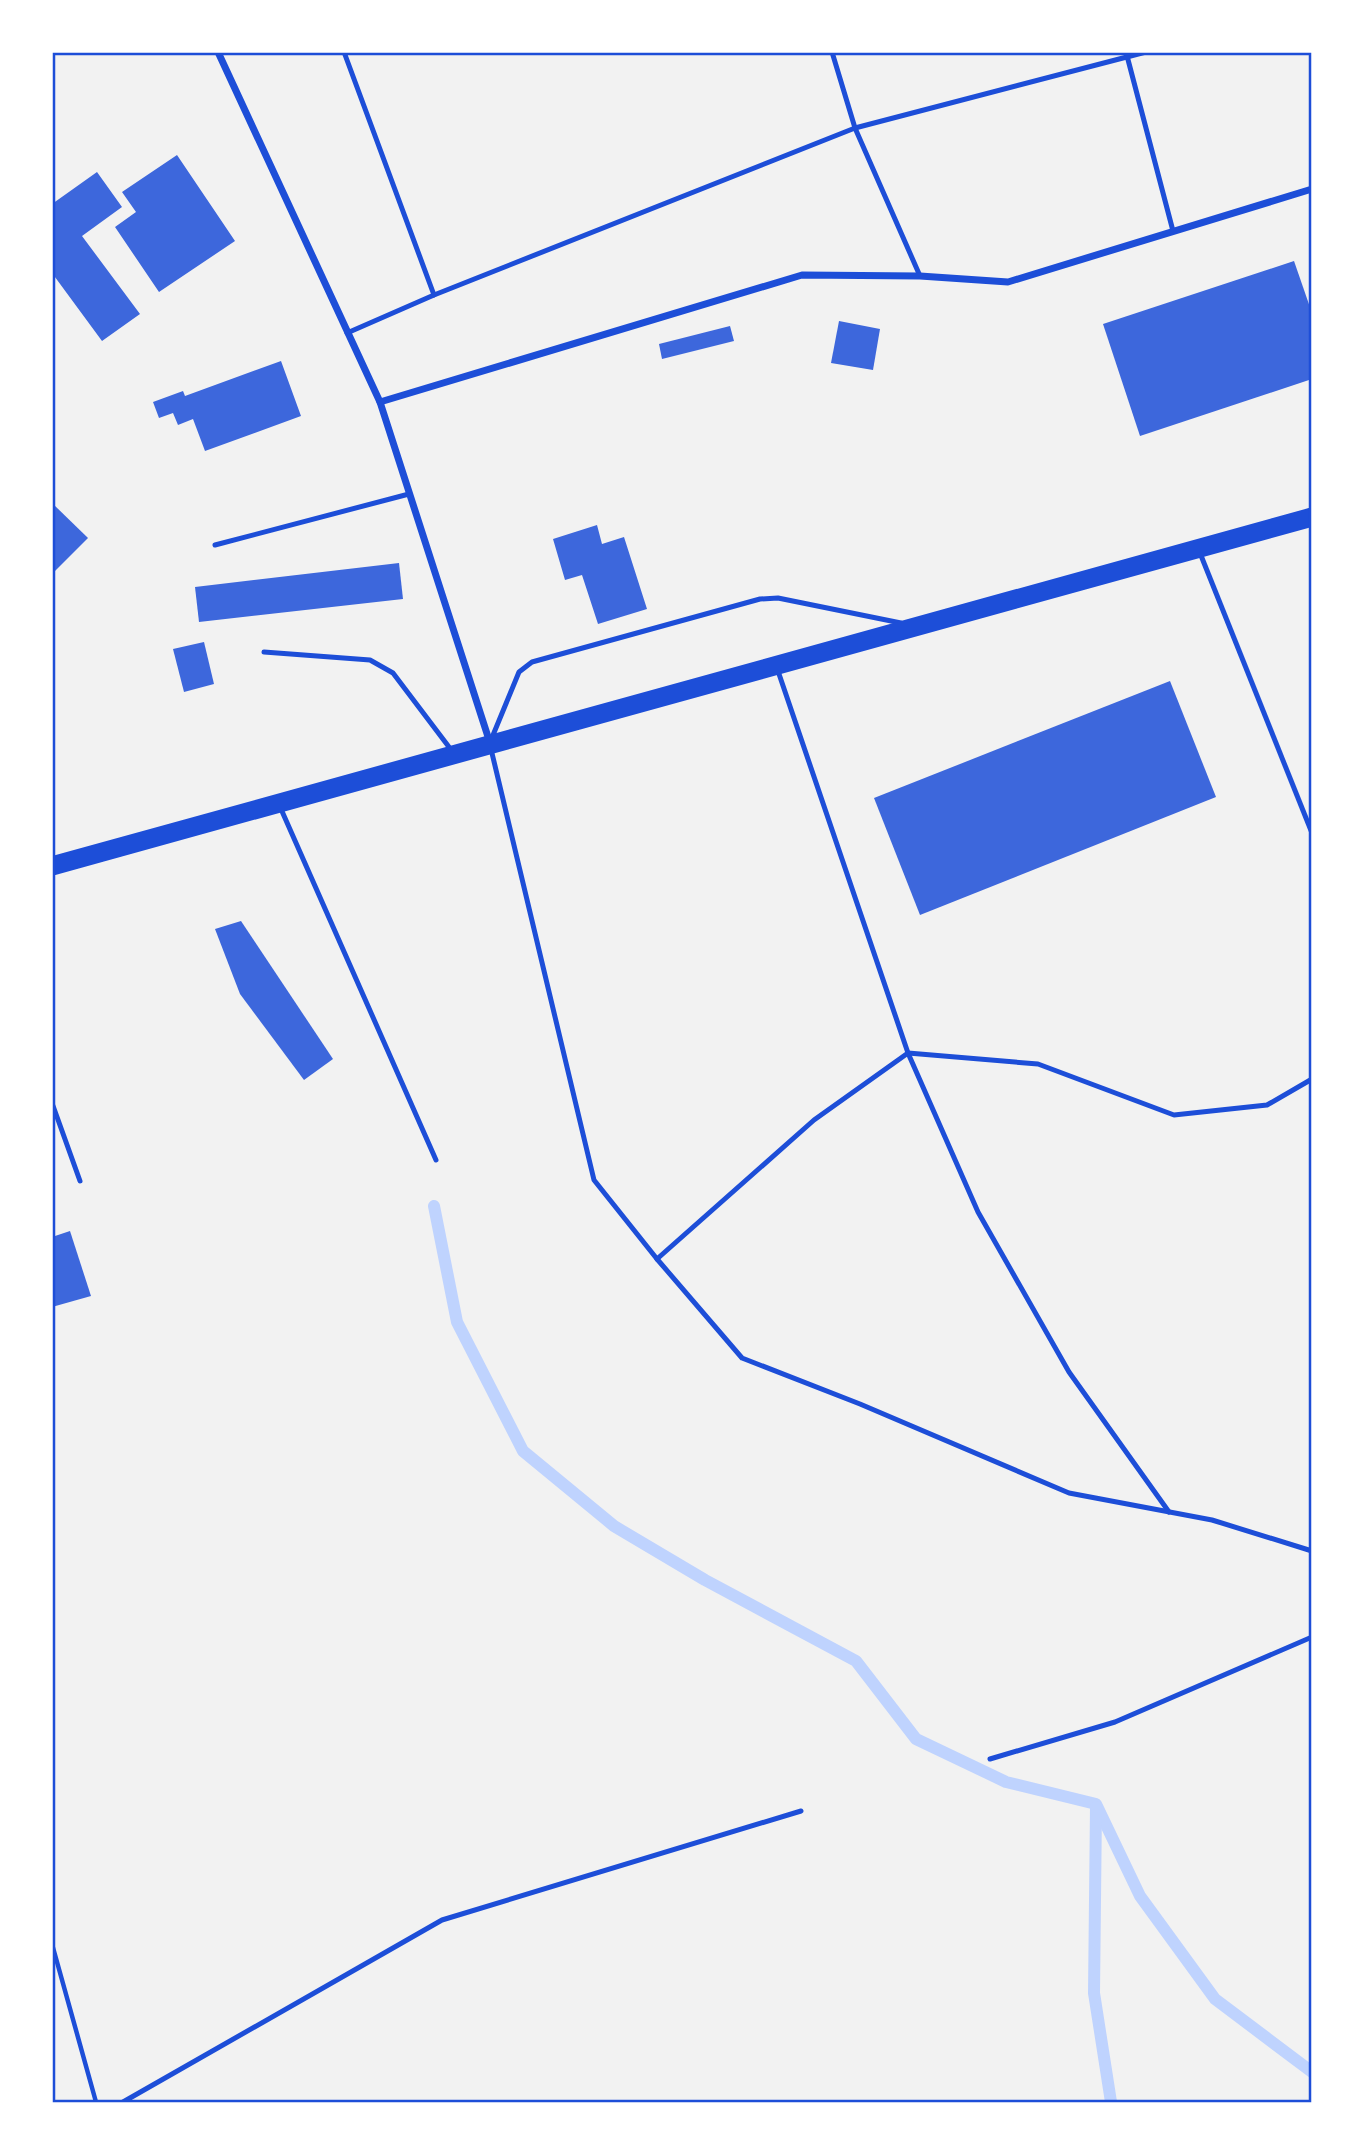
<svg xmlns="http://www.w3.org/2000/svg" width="1364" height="2155" font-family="Overpass,sans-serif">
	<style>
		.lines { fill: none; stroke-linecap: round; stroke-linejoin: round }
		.stream { stroke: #bfd3fe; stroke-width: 12 }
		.building { fill: #3d67dc }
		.path { stroke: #1d4ed8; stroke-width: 4.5 }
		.service { stroke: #1d4ed8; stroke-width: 5 }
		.minor { stroke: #1d4ed8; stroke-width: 7 }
		.trunk { stroke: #1d4ed8; stroke-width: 19 }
		.neatline { fill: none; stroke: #1d4ed8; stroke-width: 2.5 }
	</style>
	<rect width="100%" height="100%" fill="#f2f2f2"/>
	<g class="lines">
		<g class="stream">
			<path d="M 434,1206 L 457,1322 L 523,1451 L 614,1526 L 705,1580 L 856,1661 L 916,1739 L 1006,1782 L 1096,1804 L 1140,1896 L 1215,1999 L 1312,2072"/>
			<path d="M 1096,1807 L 1094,1993 L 1111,2102"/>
		</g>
	</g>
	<g class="building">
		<path d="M 177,155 L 235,241 L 159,292 L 115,227 L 136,212 L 122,192 Z"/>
		<path d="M 97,172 L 122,207 L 82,236 L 140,314 L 102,341 L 52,273 L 52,204 Z"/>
		<path d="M 1294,261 L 1312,313 L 1312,379 L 1140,436 L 1103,324 Z"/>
		<path d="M 839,321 L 880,329 L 873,370 L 831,363 Z"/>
		<path d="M 730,326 L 734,341 L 662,359 L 659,344 Z"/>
		<path d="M 281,361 L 301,416 L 205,451 L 193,419 L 178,425 L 173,413 L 159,418 L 153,402 L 183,391 L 185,396 Z"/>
		<path d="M 52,503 L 88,538 L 52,574 Z"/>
		<path d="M 597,525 L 602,544 L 624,537 L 647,609 L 598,624 L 582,575 L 565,580 L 553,539 Z"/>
		<path d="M 399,563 L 403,599 L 199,622 L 195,587 Z"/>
		<path d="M 204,642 L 214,684 L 184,692 L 173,649 Z"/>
		<path d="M 1170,681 L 1216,797 L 920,915 L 874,798 Z"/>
		<path d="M 241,921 L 333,1059 L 304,1080 L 240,994 L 215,929 Z"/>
		<path d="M 70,1231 L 91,1296 L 52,1307 L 52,1237 Z"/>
	</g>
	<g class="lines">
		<path class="path" d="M 52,1944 L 96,2102"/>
		<g class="service">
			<path d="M 344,52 L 434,295"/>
			<path d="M 832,52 L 855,128 L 920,276"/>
			<path d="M 1126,52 L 1173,231"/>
			<path d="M 347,333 L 434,295 L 855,128 L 1146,52"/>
			<path d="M 215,545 L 409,494"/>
			<path d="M 1200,553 L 1312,833"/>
			<path d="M 264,652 L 370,660 L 393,673 L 452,751"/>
			<path d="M 778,671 L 908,1053 L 978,1212 L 1069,1372 L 1169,1512"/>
			<path d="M 491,740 L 519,672 L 532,662 L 760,599 L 778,598 L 901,623"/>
			<path d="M 491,749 L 594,1180 L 657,1259 L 742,1358 L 860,1404 L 1069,1493 L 1212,1520 L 1312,1551"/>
			<path d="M 281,809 L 436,1160"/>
			<path d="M 52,1103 L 80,1181"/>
			<path d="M 657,1259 L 814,1120 L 908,1053 L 1038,1064 L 1174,1115 L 1267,1105 L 1312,1079"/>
			<path d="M 990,1759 L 1115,1722 L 1312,1637"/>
			<path d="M 123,2102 L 442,1920 L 801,1811"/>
		</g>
		<g class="minor">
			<path d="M 218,52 L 380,402 L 490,743"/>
			<path d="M 380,402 L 802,275 L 920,276 L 1008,282 L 1312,189"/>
		</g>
		<path class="trunk" d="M 52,866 L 1312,517"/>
	</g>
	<rect width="1364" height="2155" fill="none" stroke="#ffffff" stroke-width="108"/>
	<rect x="54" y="54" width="1256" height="2047" class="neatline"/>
</svg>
